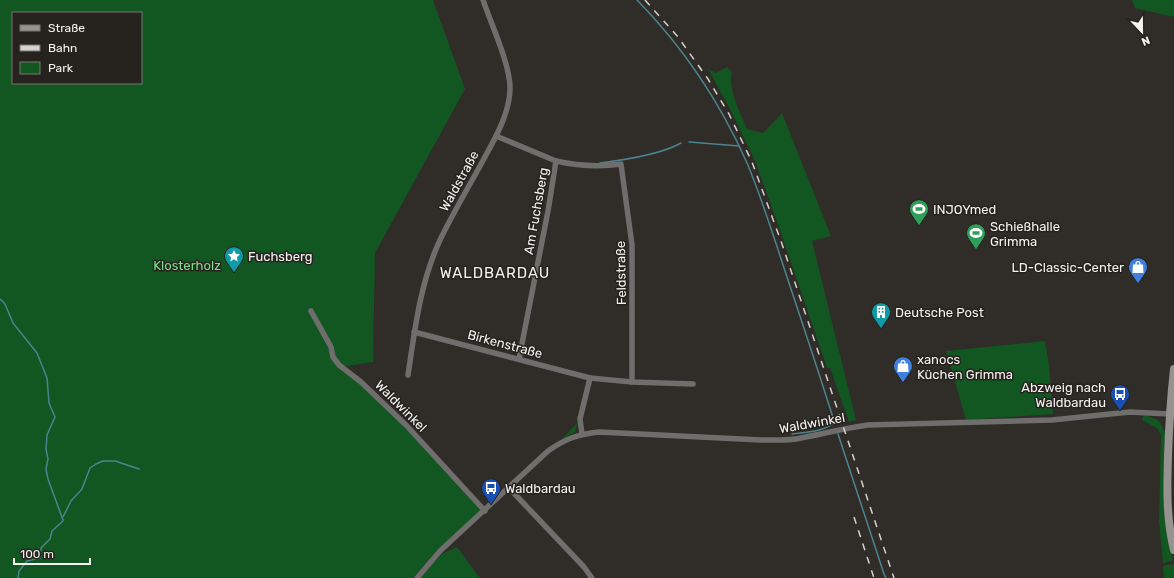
<svg xmlns="http://www.w3.org/2000/svg" width="1174" height="578" font-family="Rubik,sans-serif">
	<style>
		.green { fill: #125622; fill-rule: evenodd }
		.lines { fill: none; stroke-linecap: round; stroke-linejoin: round }
		.stream { stroke: #4b848f; stroke-width: 1.5 }
		.minor { stroke: #6f6e6c; stroke-width: 5.5 }
		.secondary { stroke: #94938f; stroke-width: 8 }
		.rail { stroke: #d4d1cf; stroke-width: 1.5; stroke-dasharray: 7 7; stroke-linecap: butt }
		.labels { text-anchor: middle; dominant-baseline: central; stroke-width: 3; stroke-linejoin: round; paint-order: stroke }
		.street-label { font-size: 13px; fill: #f5f2f0; stroke: #26231f }
		.poi-label { font-size: 13px; fill: #f5f2f0; stroke: #26231f; text-anchor: start }
		.park-label { font-size: 13px; fill: #7ce08a; stroke: #26231f }
		.quarter-label { font-size: 15px; letter-spacing: 1px; fill: #f5f2f0; stroke: #26231f }
	</style>
	<rect width="100%" height="100%" fill="#302c28"/>
	<g class="green">
		<path d="M 0,0 L 433,0 L 465,89 L 375,253 L 373,362 L 346,366 L 359,382 L 382,402 L 481,510 L 437,550 L 413,578 L 0,578 ZM 13,13 L 141,13 L 141,83 L 13,83 Z"/>
		<path d="M 1132,0 L 1174,0 L 1174,17 L 1135,8 Z"/>
		<path d="M 727,67 L 732,72 C 728,92 740,111 747,129 L 763,133 L 782,113 L 831,236 L 812,241 L 856,420 L 849,422 L 830,368 L 827,368 L 780,230 L 755,161 L 731,111 L 708,69 L 716,73 Z"/>
		<path d="M 1045,341 L 1049,365 L 1053,414 L 966,420 L 946,351 Z"/>
		<path d="M 1144,415 L 1156,419 L 1160,422 L 1165,433 L 1163,472 L 1164,514 L 1173,559 L 1172,561 L 1163,563 L 1159,521 L 1161,435 L 1157,428 L 1142,420 Z"/>
		<path d="M 578,422 L 575,432 L 562,439 Z"/>
		<path d="M 457,547 L 480,578 L 421,578 L 432,564 L 442,554 Z"/>
		<path d="M 1174,564 L 1174,578 L 1164,578 L 1163,566 Z"/>
	</g>
	<g class="lines">
		<g class="stream">
			<path d="M 637,0 C 683,47 720,102 747,163 C 763,201 775,241 788,280 C 804,328 820,376 835,424"/>
			<path d="M 689,142 L 739,146"/>
			<path d="M 600,163 C 624,160 660,155 681,143"/>
			<path d="M 0,299 L 5,304 L 13,323 L 37,353 L 47,378 L 49,403 L 55,417 L 47,435 L 46,449 L 48,459 L 46,469 L 48,479 L 63,520 L 63,521 L 52,531 L 50,539 L 41,548 L 40,558 L 27,561 L 19,571 L 18,578"/>
			<path d="M 792,434 C 804,432 825,432 835,422"/>
			<path d="M 838,434 L 884,574 L 886,578"/>
			<path d="M 63,517 L 71,501 L 82,489 L 90,468 L 96,464 L 103,461 L 115,461 L 139,469"/>
		</g>
		<g class="minor">
			<path d="M 496,136 L 556,161 C 578,166 599,167 621,164 L 632,245 L 632,382"/>
			<path d="M 311,311 L 331,347 L 333,357 L 339,365 L 361,382 L 406,425 L 485,511"/>
			<path d="M 414,332 L 590,378 L 632,382 L 693,384"/>
			<path d="M 519,359 L 548,211 L 556,161"/>
			<path d="M 408,375 C 415,329 420,283 440,240 C 454,211 471,183 486,155 C 497,135 509,113 510,90 C 511,66 491,24 483,0"/>
			<path d="M 582,434 L 580,419 L 590,378"/>
			<path d="M 509,488 L 584,567 L 592,578"/>
			<path d="M 417,578 L 440,551 L 548,451 C 565,439 578,434 599,432 L 761,440 C 774,440 788,441 801,438 C 823,434 845,428 868,425 L 1052,420 L 1130,412 L 1170,414"/>
		</g>
		<path class="secondary" d="M 1174,369 C 1171,397 1169,426 1168,455 C 1167,487 1166,518 1174,550"/>
		<g class="rail">
			<path d="M 645,0 L 678,37 L 708,79 L 729,114 L 752,162 L 782,244 L 894,578"/>
			<path d="M 854,517 L 874,578"/>
		</g>
	</g>
	<defs>
		<g id="stadium-pin" transform="scale(1)"><path d="M0 17L-7.5 6A9.5 9.5 0 1 1 7.5 6Z" fill="#2e9e5b" stroke="#26231f"/><path d="M0-5a6.5 5 0 1 0 0 10a6.5 5 0 1 0 0-10ZM-3.5-1.8h7v3.6h-7Z" fill="#fff"/></g>
		<g id="sight-pin" transform="scale(1)"><path d="M0 17L-7.5 6A9.5 9.5 0 1 1 7.5 6Z" fill="#0f9aa8" stroke="#26231f"/><path d="M0-6L1.8-2.2L6-1.7L2.9 1.2L3.7 5.4L0 3.3L-3.7 5.4L-2.9 1.2L-6-1.7L-1.8-2.2Z" fill="#fff"/></g>
		<g id="shop-pin" transform="scale(1)"><path d="M0 17L-7.5 6A9.5 9.5 0 1 1 7.5 6Z" fill="#3f7fe0" stroke="#26231f"/><path d="M-5-2.5h2.3a2.7 3.5 0 0 1 5.4 0H5L5.5 6h-11ZM-1.5-2.5h3a1.5 2.3 0 0 0-3 0Z" fill="#fff"/></g>
		<g id="building-pin" transform="scale(1)"><path d="M0 17L-7.5 6A9.5 9.5 0 1 1 7.5 6Z" fill="#0f9aa8" stroke="#26231f"/><path d="M-4-6H4V6H1V3H-1V6H-4ZM-2.5-4.3h1.7v1.8h-1.7ZM.8-4.3h1.7v1.8H.8ZM-2.5-1h1.7V.8h-1.7ZM.8-1h1.7V.8H.8Z" fill="#fff"/></g>
		<g id="bus-pin" transform="scale(1)"><path d="M0 17L-7.5 6A9.5 9.5 0 1 1 7.5 6Z" fill="#1a4fb4" stroke="#26231f"/><path d="M-5-6H5V4H4V6H2V4H-2V6H-4V4H-5ZM-3.5-4V0h7V-4ZM-3.5 1.2v1.5H-2V1.2ZM2 1.2v1.5H3.5V1.2Z" fill="#fff"/></g>
	</defs>
	<g fill-rule="evenodd">
		<use href="#stadium-pin" x="919" y="209"/>
		<use href="#stadium-pin" x="976" y="233"/>
		<use href="#sight-pin" x="234" y="256"/>
		<use href="#shop-pin" x="1138" y="267"/>
		<use href="#building-pin" x="881" y="312"/>
		<use href="#shop-pin" x="903" y="366"/>
		<use href="#bus-pin" x="1120" y="394"/>
		<use href="#bus-pin" x="491" y="488"/>
	</g>
	<g class="labels">
		<g class="street-label">
			<text transform="translate(459 181) rotate(-61)">Waldstraße</text>
			<text transform="translate(536 211) rotate(-80)">Am Fuchsberg</text>
			<text transform="translate(621 273) rotate(-91)">Feldstraße</text>
			<text transform="translate(505 344) rotate(15)">Birkenstraße</text>
			<text transform="translate(401 406) rotate(45)">Waldwinkel</text>
			<text transform="translate(812 423) rotate(-10)">Waldwinkel</text>
		</g>
		<g class="poi-label">
			<text x="933" y="209">INJOYmed</text>
			<text x="990" y="226">Schießhalle<tspan x="990" dy="15">Grimma</tspan></text>
			<text x="248" y="256">Fuchsberg</text>
			<text x="1124" y="267" text-anchor="end">LD-Classic-Center</text>
			<text x="895" y="312">Deutsche Post</text>
			<text x="917" y="359">xanocs<tspan x="917" dy="15">Küchen Grimma</tspan></text>
			<text x="1106" y="387" text-anchor="end">Abzweig nach<tspan x="1106" dy="15">Waldbardau</tspan></text>
			<text x="505" y="488">Waldbardau</text>
		</g>
		<g class="park-label">
			<text x="187" y="265">Klosterholz</text>
		</g>
		<g class="quarter-label">
			<text x="495" y="273">WALDBARDAU</text>
		</g>
	</g>
	<rect x="12" y="12" width="130" height="72" fill="#26231f" stroke="#797673"/>
	<rect x="20" y="25" width="20" height="6" fill="#94938f" stroke="#797673"/>
	<text x="48" y="32" font-size="12" fill="#f5f2f0">Straße</text>
	<rect x="20" y="45" width="20" height="6" fill="#d4d1cf" stroke="#797673"/>
	<text x="48" y="52" font-size="12" fill="#f5f2f0">Bahn</text>
	<rect x="20" y="62" width="20" height="12" fill="#125622" stroke="#797673"/>
	<text x="48" y="72" font-size="12" fill="#f5f2f0">Park</text>
	<g transform="translate(1142 32) rotate(158)" stroke="#26231f" stroke-width="3" paint-order="stroke">
	<path d="M0-3L7 15L0 10L-7 15Z" fill="#f5f2f0"/>
	<text y="-6" font-size="11" font-weight="bold" text-anchor="middle" fill="#f5f2f0">N</text>
	</g>
	<path d="M14 558v6h76v-6" fill="none" stroke="#f5f2f0" stroke-width="2"/>
	<text x="20" y="558" font-size="12" fill="#f5f2f0" stroke="#26231f" stroke-width="3" paint-order="stroke">100 m</text>
</svg>
